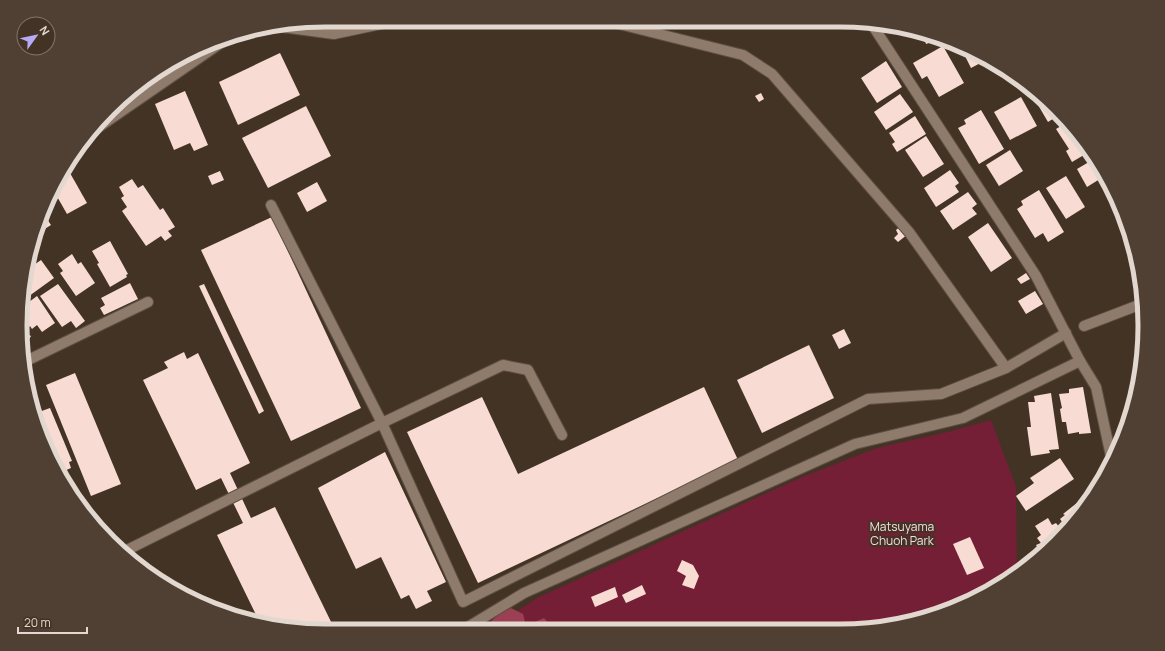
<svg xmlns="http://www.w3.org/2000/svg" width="1165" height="651" font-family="Manrope,sans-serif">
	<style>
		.green { fill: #751f36 }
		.forest { fill: #9b4054 }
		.building { fill: #f8dcd4 }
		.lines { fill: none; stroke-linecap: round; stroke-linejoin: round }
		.lane-casing { stroke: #5d4f43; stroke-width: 12 }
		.street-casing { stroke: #5d4f43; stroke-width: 12 }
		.lane { stroke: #8e7b6b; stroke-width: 10 }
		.street { stroke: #8e7b6b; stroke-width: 10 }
		.labels { text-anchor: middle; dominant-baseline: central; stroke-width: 4; stroke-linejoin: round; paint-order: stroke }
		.park-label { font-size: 12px; fill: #f8dce0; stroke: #433325 }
		.rim { fill: none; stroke: #e3d8cf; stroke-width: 5 }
	</style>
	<rect width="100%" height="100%" fill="#433325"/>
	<path class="green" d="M 991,420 L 1016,487 L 1017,573 L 1009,580 L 938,615 L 879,628 L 489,630 L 537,598 L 802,477 L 877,448 L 948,432 Z"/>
	<path class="forest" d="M 511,608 L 523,614 L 526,626 L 544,618 L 554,630 L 459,630 L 461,626 L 485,627 L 500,613 Z"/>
	<g class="building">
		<path d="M 922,32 L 929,35 L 940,39 L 926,44 Z"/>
		<path d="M 943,46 L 964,83 L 939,97 L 927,76 L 922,79 L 913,63 Z"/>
		<path d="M 961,48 L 968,51 L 988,59 L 971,68 Z"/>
		<path d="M 280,53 L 300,95 L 238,125 L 219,82 Z"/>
		<path d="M 886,61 L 902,87 L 877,103 L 861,78 Z"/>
		<path d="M 185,91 L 208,145 L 194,151 L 190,143 L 174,150 L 155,104 Z"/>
		<path d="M 761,93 L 764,99 L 759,102 L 755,96 Z"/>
		<path d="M 900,94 L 913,112 L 886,130 L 874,112 Z"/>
		<path d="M 1039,95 L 1041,96 L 1059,115 L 1048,122 L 1034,98 Z"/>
		<path d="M 1021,97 L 1037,126 L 1010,140 L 994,112 Z"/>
		<path d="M 306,106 L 331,156 L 268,188 L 242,138 Z"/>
		<path d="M 981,110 L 1004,149 L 979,164 L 958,128 L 966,124 L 964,120 Z"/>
		<path d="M 915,116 L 926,134 L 897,152 L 892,144 L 895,142 L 889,133 Z"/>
		<path d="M 1066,123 L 1082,140 L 1089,152 L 1072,162 L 1066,151 L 1069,149 L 1056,129 Z"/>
		<path d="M 926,136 L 944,164 L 923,177 L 905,150 Z"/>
		<path d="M 1010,150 L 1023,171 L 999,186 L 986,165 Z"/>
		<path d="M 1094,159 L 1113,189 L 1111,190 L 1103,177 L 1087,187 L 1077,169 Z"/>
		<path d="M 950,170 L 959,183 L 955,186 L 959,192 L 936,207 L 924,188 Z"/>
		<path d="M 220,171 L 224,180 L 212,185 L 208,176 Z"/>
		<path d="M 70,173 L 87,203 L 67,214 L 55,193 L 61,179 Z"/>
		<path d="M 1066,176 L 1085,207 L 1066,219 L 1046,188 Z"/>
		<path d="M 132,179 L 138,188 L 143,185 L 160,210 L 163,208 L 175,227 L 168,231 L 172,236 L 165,241 L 161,236 L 146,246 L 122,211 L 127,207 L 121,198 L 124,196 L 119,187 Z"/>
		<path d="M 317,182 L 327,201 L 307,212 L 297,193 Z"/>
		<path d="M 1039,190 L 1064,232 L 1048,242 L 1043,233 L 1035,238 L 1017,209 L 1023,205 L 1021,201 Z"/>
		<path d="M 968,192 L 977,204 L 972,208 L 977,214 L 953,230 L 940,211 Z"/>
		<path d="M 46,213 L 47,215 L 45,216 L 51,225 L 35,235 Z"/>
		<path d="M 272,217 L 361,408 L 291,441 L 201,250 Z"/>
		<path d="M 988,223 L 1012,258 L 991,272 L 968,237 Z"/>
		<path d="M 902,225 L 908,234 L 898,242 L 894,238 L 898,234 L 896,230 Z"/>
		<path d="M 110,241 L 128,274 L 126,275 L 127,277 L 110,287 L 97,264 L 99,263 L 92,251 Z"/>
		<path d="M 72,254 L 78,264 L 81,262 L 95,283 L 76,296 L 60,273 L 63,271 L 58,264 Z"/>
		<path d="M 41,260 L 54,278 L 25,299 L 28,269 Z"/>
		<path d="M 1026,273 L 1030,279 L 1021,284 L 1017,279 Z"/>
		<path d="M 130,283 L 138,299 L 104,315 L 100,308 L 105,305 L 101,298 Z"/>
		<path d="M 58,284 L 85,321 L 76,328 L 71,321 L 62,327 L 40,296 Z"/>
		<path d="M 204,284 L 264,411 L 259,414 L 199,286 Z"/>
		<path d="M 1035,291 L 1043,304 L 1026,314 L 1018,301 Z"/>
		<path d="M 37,296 L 55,323 L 42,332 L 37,325 L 32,329 L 30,326 L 28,328 L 25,322 L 23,323 L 25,305 Z"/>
		<path d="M 844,329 L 851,343 L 839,349 L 832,335 Z"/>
		<path d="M 22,331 L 31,336 L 24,348 L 21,345 Z"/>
		<path d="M 809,345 L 834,398 L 762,433 L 737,380 Z"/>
		<path d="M 184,352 L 187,359 L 198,353 L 250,463 L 230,473 L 251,518 L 275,507 L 335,630 L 306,630 L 259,621 L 217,535 L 243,523 L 221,478 L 196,490 L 143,380 L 168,368 L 164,362 Z"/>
		<path d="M 75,373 L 121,484 L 91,496 L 46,385 Z"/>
		<path d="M 704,387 L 738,460 L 478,583 L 407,432 L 482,397 L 518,474 Z"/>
		<path d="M 1083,387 L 1091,433 L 1079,434 L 1079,432 L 1068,434 L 1066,422 L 1062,422 L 1060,409 L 1062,408 L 1059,394 L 1069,393 L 1069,389 Z"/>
		<path d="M 1051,393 L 1059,449 L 1049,450 L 1050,453 L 1031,456 L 1027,427 L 1031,427 L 1028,402 L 1035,402 L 1034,396 Z"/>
		<path d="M 50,408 L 72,461 L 69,462 L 71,468 L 64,471 L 39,412 Z"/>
		<path d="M 385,452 L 446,582 L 427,591 L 432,601 L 416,609 L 409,595 L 401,599 L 381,557 L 356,569 L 318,488 Z"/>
		<path d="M 1060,458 L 1074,479 L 1026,511 L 1016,496 L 1034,483 L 1030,478 Z"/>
		<path d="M 1092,491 L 1094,492 L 1066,527 L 1060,519 L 1065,515 L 1063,514 Z"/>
		<path d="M 1048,518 L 1052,525 L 1056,523 L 1063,532 L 1056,541 L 1040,555 L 1039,553 L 1040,552 L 1036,545 L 1041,543 L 1037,538 L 1041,535 L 1035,526 Z"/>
		<path d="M 970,537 L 984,568 L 967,575 L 953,544 Z"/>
		<path d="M 682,560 L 693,565 L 699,576 L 694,589 L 682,585 L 686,576 L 677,571 Z"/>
		<path d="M 642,585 L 646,594 L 626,603 L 622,595 Z"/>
		<path d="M 615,587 L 618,597 L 595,607 L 591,597 Z"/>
	</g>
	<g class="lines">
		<g class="lane-casing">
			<g id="lane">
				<path d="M 603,20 L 743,55 L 772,74 L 909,232 L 1006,368 L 1066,333"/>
				<path d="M 282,27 L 334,34 L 400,20"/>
				<path d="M 271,205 L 382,423 L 463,602 L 868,399 L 941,394 L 1006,368"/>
				<path d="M 1084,326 L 1144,303"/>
				<path d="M 125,551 L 382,423 L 503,365 L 528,370 L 562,435"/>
			</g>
		</g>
		<g class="street-casing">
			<g id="street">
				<path d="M 871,23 L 1036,276 L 1080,361"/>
				<path d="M 96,129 L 231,36"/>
				<path d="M 24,362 L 148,302"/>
				<path d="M 463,630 L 524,593 L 855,444 L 963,418 L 1080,361 L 1096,387 L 1112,461"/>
			</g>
		</g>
		<use href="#lane" class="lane"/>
		<use href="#street" class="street"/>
	</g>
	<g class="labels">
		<g class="park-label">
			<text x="902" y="526">Matsuyama<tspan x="902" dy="14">Chuoh Park</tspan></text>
		</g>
	</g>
	<path d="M0 0H1165V651H0ZM325 27H840A298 298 0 0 1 1138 325V326A298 298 0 0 1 840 624H325A298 298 0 0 1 27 326V325A298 298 0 0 1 325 27Z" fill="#504033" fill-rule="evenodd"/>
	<path class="rim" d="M325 27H840A298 298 0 0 1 1138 325V326A298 298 0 0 1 840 624H325A298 298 0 0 1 27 326V325A298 298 0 0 1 325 27Z"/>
	<g transform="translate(36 36) rotate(57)"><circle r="19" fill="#433325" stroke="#837569"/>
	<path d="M0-3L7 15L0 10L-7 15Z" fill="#b7abf8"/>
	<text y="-6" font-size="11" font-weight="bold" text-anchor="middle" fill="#e3d8cf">N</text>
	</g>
	<path d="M18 627v6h69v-6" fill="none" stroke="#e3d8cf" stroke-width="2"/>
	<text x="24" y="627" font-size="12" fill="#e3d8cf" stroke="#433325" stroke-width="3" paint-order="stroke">20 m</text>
</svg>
